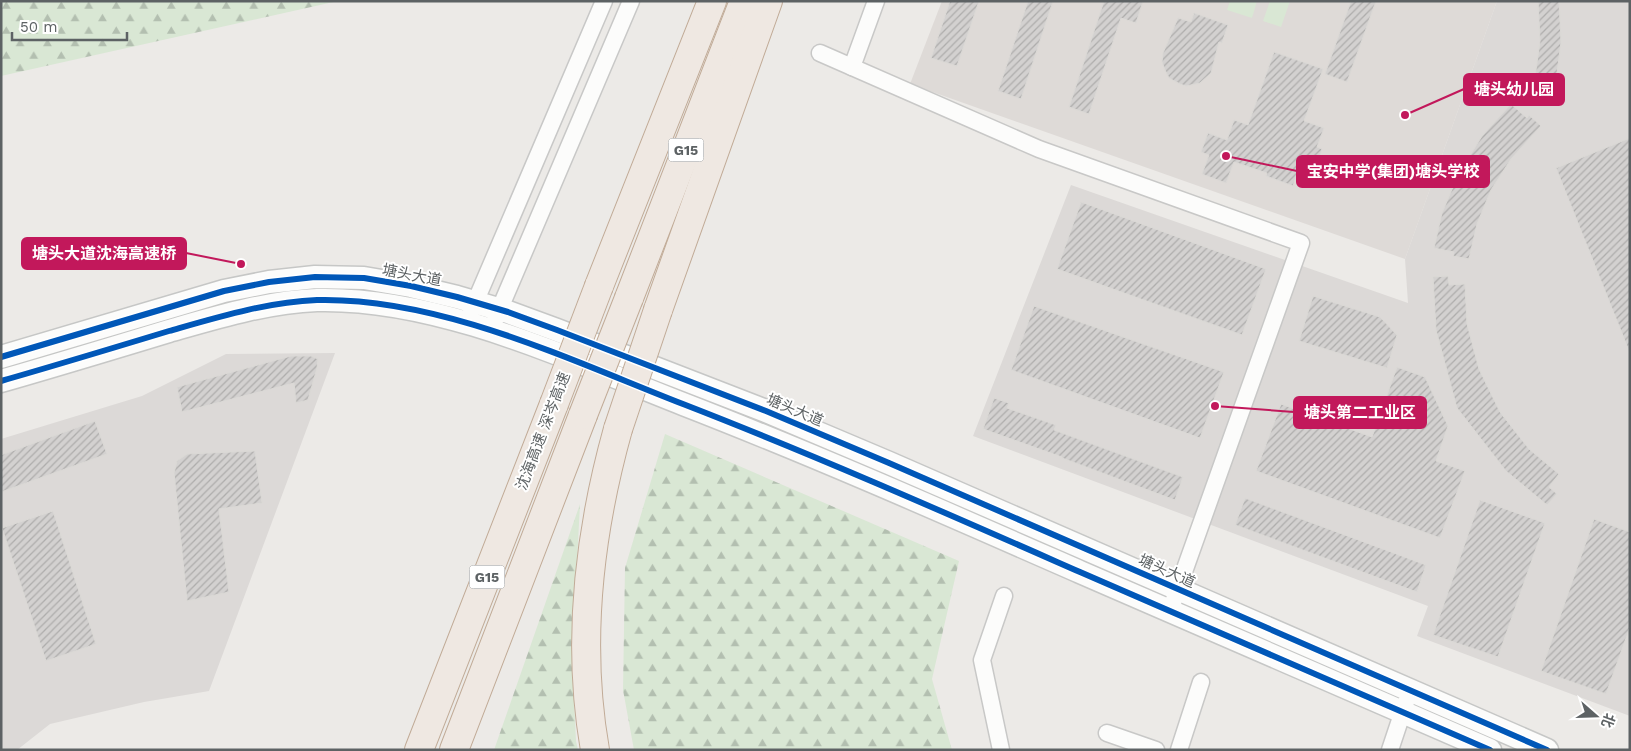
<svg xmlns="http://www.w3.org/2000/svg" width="1631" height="751" font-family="'Work Sans','Noto Sans SC',sans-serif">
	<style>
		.industrial { fill: #dcd9d7 }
		.education { fill: #dedad7 }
		.forest { fill: url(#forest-firs) }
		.garden { fill: #d9e7d4 }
		.building { fill: url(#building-hatch); stroke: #dbd9d6 }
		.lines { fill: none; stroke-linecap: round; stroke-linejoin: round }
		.street-casing { stroke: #c8c8c7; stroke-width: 19 }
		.secondary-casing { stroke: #c6c7c6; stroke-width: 25 }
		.highway-casing { stroke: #c1ab97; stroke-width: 30 }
		.street { stroke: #fcfcfb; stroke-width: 16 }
		.secondary { stroke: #fcfcfb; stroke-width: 22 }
		.highway { stroke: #efe8e2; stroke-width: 28 }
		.highway-bridge-casing { stroke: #c1ab97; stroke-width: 30; stroke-linecap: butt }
		.highway-bridge { stroke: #efe8e2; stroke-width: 28 }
		.cycleway-casing { stroke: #fff; stroke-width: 9 }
		.cycleway { stroke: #0057b8; stroke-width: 6 }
		.labels { text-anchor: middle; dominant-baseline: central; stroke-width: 4; stroke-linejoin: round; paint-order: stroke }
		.shield { fill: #fff; stroke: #8e9192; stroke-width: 1 }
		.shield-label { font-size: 14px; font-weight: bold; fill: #5d6264 }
		.street-label { font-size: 15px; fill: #5d6264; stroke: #fff }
		.leader { fill: none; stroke: #c2185b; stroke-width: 2 }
		.callout-dot { fill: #c2185b; stroke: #fff; stroke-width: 2 }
		.callout { fill: #c2185b; stroke: #c2185b; stroke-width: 2 }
		.callout-label { font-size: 16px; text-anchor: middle; font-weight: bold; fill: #fff }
	</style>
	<defs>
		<pattern id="forest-firs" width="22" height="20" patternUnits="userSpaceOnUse" patternTransform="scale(1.25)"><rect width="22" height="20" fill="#d9e7d4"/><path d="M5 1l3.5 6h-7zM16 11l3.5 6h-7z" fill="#b3bfb0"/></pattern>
		<pattern id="building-hatch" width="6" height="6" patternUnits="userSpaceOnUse" patternTransform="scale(1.25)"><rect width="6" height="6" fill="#d3d1d0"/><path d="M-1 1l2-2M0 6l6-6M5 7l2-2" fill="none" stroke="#aeadac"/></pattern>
	</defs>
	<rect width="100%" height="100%" fill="#eceae7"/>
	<g class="industrial">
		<path d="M 1497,1 L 1629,1 L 1630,4 L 1630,716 L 1417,636 L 1428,606 L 973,436 L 1071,185 L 1408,303 L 1405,259 Z"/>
		<path d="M 335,353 L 209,691 L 144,702 L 50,724 L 17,750 L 1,750 L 1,439 L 142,396 L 226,354 Z"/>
	</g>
	<path class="education" d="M 942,1 L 1497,1 L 1405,259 L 910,84 Z"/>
	<g class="forest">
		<path d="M 1,1 L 338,1 L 1,76 Z"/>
		<path d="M 665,434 L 959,561 L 932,679 L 952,750 L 634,750 L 623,690 L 625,568 Z"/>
		<path d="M 580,504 L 572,658 L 576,741 L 578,750 L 494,750 Z"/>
	</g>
	<g class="garden">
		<path d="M 1230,1 L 1257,1 L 1252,18 L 1227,10 Z"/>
		<path d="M 1270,1 L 1290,1 L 1281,27 L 1263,21 Z"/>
	</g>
	<g class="building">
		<path d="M 950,1 L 979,1 L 957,66 L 931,58 Z"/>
		<path d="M 1028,1 L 1053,1 L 1021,99 L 998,91 Z"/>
		<path d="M 1104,1 L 1143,1 L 1136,23 L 1121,18 L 1089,114 L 1069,107 Z"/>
		<path d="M 1351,1 L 1376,1 L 1347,82 L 1325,74 Z"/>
		<path d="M 1538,1 L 1559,1 L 1561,42 L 1556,81 L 1535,77 L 1540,41 Z"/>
		<path d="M 1194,13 L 1228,25 L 1222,43 L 1219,42 L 1211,73 L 1200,83 L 1186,86 L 1180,84 L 1169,78 L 1165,70 L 1162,62 L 1163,53 L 1178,18 L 1191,22 Z"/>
		<path d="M 1274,52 L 1323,69 L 1304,121 L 1324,128 L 1317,147 L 1322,149 L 1315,169 L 1300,164 L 1293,186 L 1266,176 L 1267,173 L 1234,162 L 1226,183 L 1202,174 L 1209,155 L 1201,152 L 1208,133 L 1227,140 L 1234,120 L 1248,125 Z"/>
		<path d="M 1511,104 L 1527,118 L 1529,115 L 1541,126 L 1511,159 L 1491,190 L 1477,224 L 1469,259 L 1453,256 L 1454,252 L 1434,248 L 1442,213 L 1458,175 L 1482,136 Z"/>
		<path d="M 1630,138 L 1630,351 L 1629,351 L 1556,168 Z"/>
		<path d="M 1081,202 L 1266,269 L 1242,335 L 1057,269 Z"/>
		<path d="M 1448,276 L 1449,285 L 1465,284 L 1467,324 L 1479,369 L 1500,412 L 1529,449 L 1559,474 L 1549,487 L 1557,494 L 1547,505 L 1506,471 L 1457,408 L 1436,330 L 1433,277 Z"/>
		<path d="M 1313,296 L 1380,317 L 1397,335 L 1387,368 L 1299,341 Z"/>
		<path d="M 1034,306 L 1224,372 L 1200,438 L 1011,370 Z"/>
		<path d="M 291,356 L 311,356 L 318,359 L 317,368 L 308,400 L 296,403 L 294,383 L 182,412 L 177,387 Z"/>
		<path d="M 1397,367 L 1425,377 L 1448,426 L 1436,461 L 1465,471 L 1440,538 L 1256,471 L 1281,404 L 1372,437 Z"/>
		<path d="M 994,398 L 1009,403 L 1007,408 L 1056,425 L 1054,430 L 1183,477 L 1175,500 L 1062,458 L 1062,457 L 983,429 Z"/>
		<path d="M 95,421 L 107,454 L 1,492 L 1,455 Z"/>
		<path d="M 255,451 L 262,503 L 219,509 L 229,592 L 187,601 L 174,473 L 177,461 L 187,454 Z"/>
		<path d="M 1245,498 L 1426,565 L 1417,592 L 1235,525 Z"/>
		<path d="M 1480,500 L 1545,523 L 1498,657 L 1433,635 Z"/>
		<path d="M 53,511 L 96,644 L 46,661 L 2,528 Z"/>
		<path d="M 1594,519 L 1630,532 L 1630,627 L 1606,694 L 1541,671 Z"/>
	</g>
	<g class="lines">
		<g class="street-casing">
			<g id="street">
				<path d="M 820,53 L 1039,149 L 1301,243 L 1170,611"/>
				<path d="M 852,67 L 876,1"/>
				<path d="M 471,312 L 604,1"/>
				<path d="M 495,320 L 631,1"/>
				<path d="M 1107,733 L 1156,750"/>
				<path d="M 1001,750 L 982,660 L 1004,596"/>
				<path d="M 1179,750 L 1201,682"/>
				<path d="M 1390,750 L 1406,702"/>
			</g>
		</g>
		<g class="secondary-casing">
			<g id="secondary">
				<path d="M 1,357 L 224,291 L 269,282 L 315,277 L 364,278 L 411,286 L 457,297 L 508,312 L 557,330 L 766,411 L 889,463 L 1547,750"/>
				<path d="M 1,381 C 57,365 113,348 169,331 C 218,317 267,302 317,300 C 440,297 570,360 683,404 C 817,456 948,514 1080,572 C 1216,631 1353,690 1490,750"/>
			</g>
		</g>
		<g class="highway-casing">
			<g id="highway">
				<path d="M 599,286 L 712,1"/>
				<path d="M 629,298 L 744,1"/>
				<path d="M 658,310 L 768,1"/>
				<path d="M 419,750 L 554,404"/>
				<path d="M 454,750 L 583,415"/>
				<path d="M 595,750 C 576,642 589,533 618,429"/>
			</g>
		</g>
		<use href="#street" class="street"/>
		<use href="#secondary" class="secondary"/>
		<use href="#highway" class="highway"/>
		<g class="highway-bridge-casing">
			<g id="highway-bridge">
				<path d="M 554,404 L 599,286"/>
				<path d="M 583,415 L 629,298"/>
				<path d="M 618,429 L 658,310"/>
			</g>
		</g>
		<use href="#highway-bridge" class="highway-bridge"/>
		<g class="cycleway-casing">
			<g id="cycleway">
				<path d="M 1,357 L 224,291 L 269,282 L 315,277 L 364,278 L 411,286 L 457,297 L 508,312 L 557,330 L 766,411 L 889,463 L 1547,750"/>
				<path d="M 1,381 C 57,365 113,348 169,331 C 218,317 267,302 317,300 C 440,297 570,360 683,404 C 817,456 948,514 1080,572 C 1216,631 1353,690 1490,750"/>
			</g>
		</g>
		<use href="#cycleway" class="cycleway"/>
	</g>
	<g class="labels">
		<g class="shield">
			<rect x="668.5" y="138.5" width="35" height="23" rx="4"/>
			<rect x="469.5" y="565.5" width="35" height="23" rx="4"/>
		</g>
		<g class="shield-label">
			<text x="686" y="150">G15</text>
			<text x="487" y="577">G15</text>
		</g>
		<g class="street-label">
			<text transform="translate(412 275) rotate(11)">塘头大道</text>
			<text transform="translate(795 410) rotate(23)">塘头大道</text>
			<text transform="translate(543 431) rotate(-69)">沈海高速 深岑高速</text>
			<text transform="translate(1167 571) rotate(24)">塘头大道</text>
		</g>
	</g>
	<path class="leader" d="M1405 115L1464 89M1226 156L1297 171M241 264L186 253M1215 406L1294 412"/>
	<g class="callout-dot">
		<circle cx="1405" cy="115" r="5"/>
		<circle cx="1226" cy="156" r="5"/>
		<circle cx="241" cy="264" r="5"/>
		<circle cx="1215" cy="406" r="5"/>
	</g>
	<g class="callout">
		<rect x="1464" y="74" width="100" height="31" rx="5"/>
		<rect x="1297" y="156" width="192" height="31" rx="5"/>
		<rect x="22" y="238" width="164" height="31" rx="5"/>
		<rect x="1294" y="397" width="132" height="31" rx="5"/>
	</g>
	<g class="callout-label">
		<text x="1514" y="95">塘头幼儿园</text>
		<text x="1393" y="177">宝安中学(集团)塘头学校</text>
		<text x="104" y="259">塘头大道沈海高速桥</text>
		<text x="1360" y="418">塘头第二工业区</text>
	</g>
	<rect width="1631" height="751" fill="none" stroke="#5d6264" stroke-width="5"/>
	<g transform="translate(1596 716) rotate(110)" stroke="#ffffff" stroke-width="4" paint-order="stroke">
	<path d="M0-4L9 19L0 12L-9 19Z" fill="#5d6264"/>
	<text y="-8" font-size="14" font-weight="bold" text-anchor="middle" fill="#5d6264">北</text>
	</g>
	<path d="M12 32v8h115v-8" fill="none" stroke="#5d6264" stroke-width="2.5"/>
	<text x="20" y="32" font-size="15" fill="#5d6264" stroke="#ffffff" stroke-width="4" paint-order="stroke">50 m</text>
</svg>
